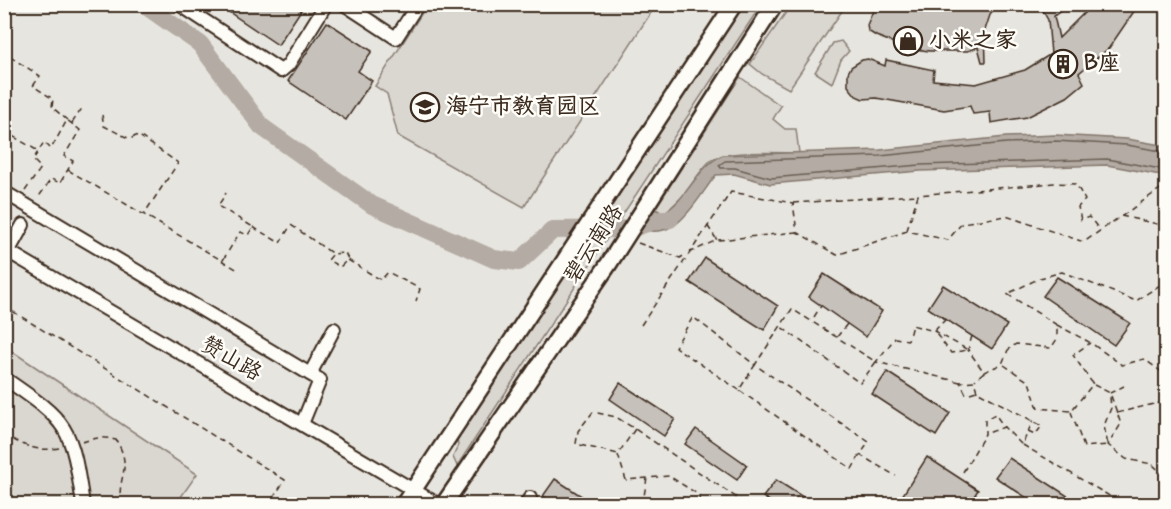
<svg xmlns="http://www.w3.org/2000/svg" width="1171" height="509" font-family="Mynerve,'LXGW WenKai TC',sans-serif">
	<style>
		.built { fill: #e7e5df }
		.green { fill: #dad6d0; stroke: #8a8077; stroke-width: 1.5 }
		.water { fill: #b4aca4; stroke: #84786e; stroke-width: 1.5 }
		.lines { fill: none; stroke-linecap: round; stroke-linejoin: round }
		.shore { stroke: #6b5e54; stroke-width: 1.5 }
		.river { stroke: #b4aca4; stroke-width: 18 }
		.building { fill: #c7c1bb; stroke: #3b2a1e; stroke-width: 1.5 }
		.minor-casing { stroke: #3b2a1e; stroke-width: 16 }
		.major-casing { stroke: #3b2a1e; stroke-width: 20 }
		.path { stroke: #3b2a1e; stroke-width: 1.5; stroke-dasharray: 6 4.5; stroke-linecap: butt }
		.minor { stroke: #fdfcf7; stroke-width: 12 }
		.major { stroke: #fdfcf7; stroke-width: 15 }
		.labels { text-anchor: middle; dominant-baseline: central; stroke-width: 5; stroke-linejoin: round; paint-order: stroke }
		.poi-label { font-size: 22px; font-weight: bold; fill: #3b2a1e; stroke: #fdfcf7; text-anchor: start }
		.street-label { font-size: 22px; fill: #3b2a1e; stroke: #fdfcf7 }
	</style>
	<rect width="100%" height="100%" fill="#f5f4ee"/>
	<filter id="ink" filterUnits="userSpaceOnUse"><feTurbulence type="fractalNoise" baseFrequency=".0167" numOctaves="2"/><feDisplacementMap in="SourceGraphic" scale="12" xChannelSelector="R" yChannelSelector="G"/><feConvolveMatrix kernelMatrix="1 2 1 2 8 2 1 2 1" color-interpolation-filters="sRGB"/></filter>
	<g filter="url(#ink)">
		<path class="built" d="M 4,5 L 1166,5 L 1166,504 L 5,504 Z"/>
		<g class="green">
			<path d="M 427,5 L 427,4 L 656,5 L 524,207 L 398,136 L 387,94 L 375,86 Z"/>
			<path d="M 744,5 L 761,5 L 457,466 L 453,457 L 458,446 L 457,439 Z"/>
			<path d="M 791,5 L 846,5 L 789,89 L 762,74 L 750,64 Z"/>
			<path d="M 841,41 L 849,51 L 841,60 L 832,83 L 815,72 L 833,43 Z"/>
			<path d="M 740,77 L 781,106 L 773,119 L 785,129 L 796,129 L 799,153 C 780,153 723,149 710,161 C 693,177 685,201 663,213 L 655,209 Z"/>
			<path d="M 4,346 L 197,474 L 176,504 L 5,504 Z"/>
		</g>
		<path class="water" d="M 1055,135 L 1127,139 L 1166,146 L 1166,176 L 1107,165 L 920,171 L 770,184 L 734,174 L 716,175 C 697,198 678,242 642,229 L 655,209 L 663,213 C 688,199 697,166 723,155 L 880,150 L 1006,137 Z"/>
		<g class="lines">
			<path class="shore" d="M 1166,152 L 1127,145 L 1055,141 L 1006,143 L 880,156 L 725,161 L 719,165 L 721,168 L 735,168 L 771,178 L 920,165 L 1107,159 L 1166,170"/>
			<path class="river" d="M 143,4 L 200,44 L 262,127 L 372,205 L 494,259 L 519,262 L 553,230 L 630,229 L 653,221 L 670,219"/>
		</g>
		<g class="building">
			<path d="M 217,4 L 305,4 L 278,45 Z"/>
			<path d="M 876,4 L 999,4 L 990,15 L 985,30 L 986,62 L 982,62 L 978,47 L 968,51 L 929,51 L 907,48 L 876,36 L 868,31 L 867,25 Z"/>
			<path d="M 1039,4 L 1070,4 L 1054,16 L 1059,38 L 1093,4 L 1139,4 L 1109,48 L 1079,73 L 1084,83 L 1067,97 L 1027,117 L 991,123 L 990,112 L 973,114 L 970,106 L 944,110 L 876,98 L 863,99 L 856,96 L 848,86 L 848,73 L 851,67 L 862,60 L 868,59 L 885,66 L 886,60 L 934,70 L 933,80 L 976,84 L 1025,70 L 1051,54 L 1048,20 Z"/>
			<path d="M 327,22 L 372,51 L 358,71 L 372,81 L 346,120 L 288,81 Z"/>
			<path d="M 705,258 L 778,306 L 764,330 L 689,282 Z"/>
			<path d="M 824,274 L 882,311 L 866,337 L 809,297 Z"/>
			<path d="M 1057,277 L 1130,323 L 1114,345 L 1043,296 Z"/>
			<path d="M 943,285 L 1007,325 L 992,349 L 928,308 Z"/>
			<path d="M 887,372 L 950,413 L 936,436 L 872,394 Z"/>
			<path d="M 620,383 L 675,419 L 664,436 L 610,399 Z"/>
			<path d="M 696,429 L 747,465 L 737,480 L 685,444 Z"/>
			<path d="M 927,457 L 978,490 L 969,504 L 897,504 Z"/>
			<path d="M 1009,458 L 1080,504 L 1036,504 L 995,477 Z"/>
			<path d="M 555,479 L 594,504 L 556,504 L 543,496 Z"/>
			<path d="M 776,480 L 814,504 L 774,504 L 763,497 Z"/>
		</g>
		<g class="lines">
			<g class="minor-casing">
				<g id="minor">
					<path d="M 179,4 L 281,71 L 288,65 L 326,4"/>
					<path d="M 344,4 L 396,38 L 418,4"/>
					<path d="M 4,192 L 320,380 L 302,424"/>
					<path d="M 4,249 L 437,504"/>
					<path d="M 8,252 L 23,225"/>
					<path d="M 310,374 L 334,329"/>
					<path d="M 4,378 C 70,423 71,426 83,504"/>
					<path d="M 526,504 L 530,498"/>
				</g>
			</g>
			<g class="major-casing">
				<g id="major">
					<path d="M 404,504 L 734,4"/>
					<path d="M 444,504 L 608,265 L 775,4"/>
				</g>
			</g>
			<g class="path">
				<path d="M 859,8 L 861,4"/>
				<path d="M 4,64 L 9,56 L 40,76 L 33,86 L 53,99 L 52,107 L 67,120"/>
				<path d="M 102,115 L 104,126 L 130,139 L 138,135 L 178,163 L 144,214"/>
				<path d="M 72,123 L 83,107"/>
				<path d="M 4,131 L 38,151"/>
				<path d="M 68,170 L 238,270"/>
				<path d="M 25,191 L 41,168 L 33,160 L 44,142 L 51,149 L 67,120 L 80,130 L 64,156 L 73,161 L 60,183 L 51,179 L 38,198"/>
				<path d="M 793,203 L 917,195"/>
				<path d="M 1122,216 L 1160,189 L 1166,190"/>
				<path d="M 253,227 L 280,243 L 291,225 L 333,254 L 328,260 L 340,267 L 348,259 L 345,253 L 333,254"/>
				<path d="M 907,230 L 918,195 L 1054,183 L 1076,184 L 1085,200 L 1078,207 L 1081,220 L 1089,217 L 1099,229"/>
				<path d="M 718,240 L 797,232"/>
				<path d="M 638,243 L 680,258 L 685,255"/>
				<path d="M 689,253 L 717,240 L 707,225"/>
				<path d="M 223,260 L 240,232 L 248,235 L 253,227 L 218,206 L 226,193"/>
				<path d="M 348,260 L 381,280 L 388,272 L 420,289 L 416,301"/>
				<path d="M 4,306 L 285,480 L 269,504"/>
				<path d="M 814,317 L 821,306"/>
				<path d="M 946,319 L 934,331 L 951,353 L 967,350"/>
				<path d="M 641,325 L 731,192 L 793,203 L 797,232 L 837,255 L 907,231 L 948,240 L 962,223 L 1006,216 L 1084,242 L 1121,216 L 1166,226"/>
				<path d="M 1057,325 L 1007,294 L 1040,278 L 1062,272 L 1136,301 L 1166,281"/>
				<path d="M 972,336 L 968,350 L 984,372 L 975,380"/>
				<path d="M 837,337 L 847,324"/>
				<path d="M 1004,365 L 1029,382 L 1038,408 L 1071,411 L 1093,384 L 1073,355 L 1090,343"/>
				<path d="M 984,372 L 1002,364 L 1008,350 L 1016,344 L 1051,348 L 1057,339 L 1057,325 L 1091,343 L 1122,365 L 1144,359 L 1166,375"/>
				<path d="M 960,382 L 876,362 L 895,338 L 908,340 L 912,325 L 934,331 L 968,350"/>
				<path d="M 1094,385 L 1110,393 L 1121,424 L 1108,445 L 1126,459 L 1152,464 L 1166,477"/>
				<path d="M 739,390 L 675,347 L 693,317 L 755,365 L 792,309 L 876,362 L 860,383 L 781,327"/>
				<path d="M 977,391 L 974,381 L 960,382 L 966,394 L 977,391 L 1042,426 L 1035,435 L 1028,432 L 1022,445 L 1004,427"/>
				<path d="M 1110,393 L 1124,386"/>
				<path d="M 1071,412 L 1084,447 L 1108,445 L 1104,426 L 1111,408 L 1110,397"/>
				<path d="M 1117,413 L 1158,403 L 1166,413"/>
				<path d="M 635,429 L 618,454 L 576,444 L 578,431 L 593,412 L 616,417 L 635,429 L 746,504"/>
				<path d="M 1028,432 L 1033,420"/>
				<path d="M 4,434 C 23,446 37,452 59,448"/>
				<path d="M 82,442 C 95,438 101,436 116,440 C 134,469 116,477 121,504"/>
				<path d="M 1023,445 L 1123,504"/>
				<path d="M 618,455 L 626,480 L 669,476 L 699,495 L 700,504"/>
				<path d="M 860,455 L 852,469 L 739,390 L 755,365 L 869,442 L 860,455 L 896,476"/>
				<path d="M 963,472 L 985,434 L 985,420 L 995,414 L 1004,427 L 985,434"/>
				<path d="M 647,478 L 644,496 L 655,504"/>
				<path d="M 184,504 L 188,499 L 198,504"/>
			</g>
			<use href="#minor" class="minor"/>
			<use href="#major" class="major"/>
		</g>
	</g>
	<defs>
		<g id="shop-ring" transform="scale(1.5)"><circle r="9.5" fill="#fdfcf7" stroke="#3b2a1e" stroke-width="1.5"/><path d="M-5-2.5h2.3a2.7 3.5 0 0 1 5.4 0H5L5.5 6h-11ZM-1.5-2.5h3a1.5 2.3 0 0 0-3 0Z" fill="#3b2a1e"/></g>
		<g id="building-ring" transform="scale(1.5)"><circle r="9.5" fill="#fdfcf7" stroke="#3b2a1e" stroke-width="1.5"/><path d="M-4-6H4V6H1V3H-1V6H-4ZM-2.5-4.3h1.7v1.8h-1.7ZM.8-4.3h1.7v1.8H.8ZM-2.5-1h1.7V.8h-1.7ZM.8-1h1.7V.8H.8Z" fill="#3b2a1e"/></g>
		<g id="university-ring" transform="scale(1.5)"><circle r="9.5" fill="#fdfcf7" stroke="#3b2a1e" stroke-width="1.5"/><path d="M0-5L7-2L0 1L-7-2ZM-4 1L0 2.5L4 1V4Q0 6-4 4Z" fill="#3b2a1e"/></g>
	</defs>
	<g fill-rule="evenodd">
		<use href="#shop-ring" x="908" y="41"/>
		<use href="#building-ring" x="1063" y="64"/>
		<use href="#university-ring" x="425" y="107"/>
	</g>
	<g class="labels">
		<g class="poi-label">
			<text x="929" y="41">小米之家</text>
			<text x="1084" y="64">B座</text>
			<text x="446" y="107">海宁市教育园区</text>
		</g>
		<g class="street-label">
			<text transform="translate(594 244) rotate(-57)">碧云南路</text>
			<text transform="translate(231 359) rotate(30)">赞山路</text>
		</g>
	</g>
	<rect width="1171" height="509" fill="none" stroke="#fdfcf7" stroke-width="24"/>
	<rect x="12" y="12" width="1147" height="485" fill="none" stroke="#3b2a1e" stroke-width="2" filter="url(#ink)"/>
</svg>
